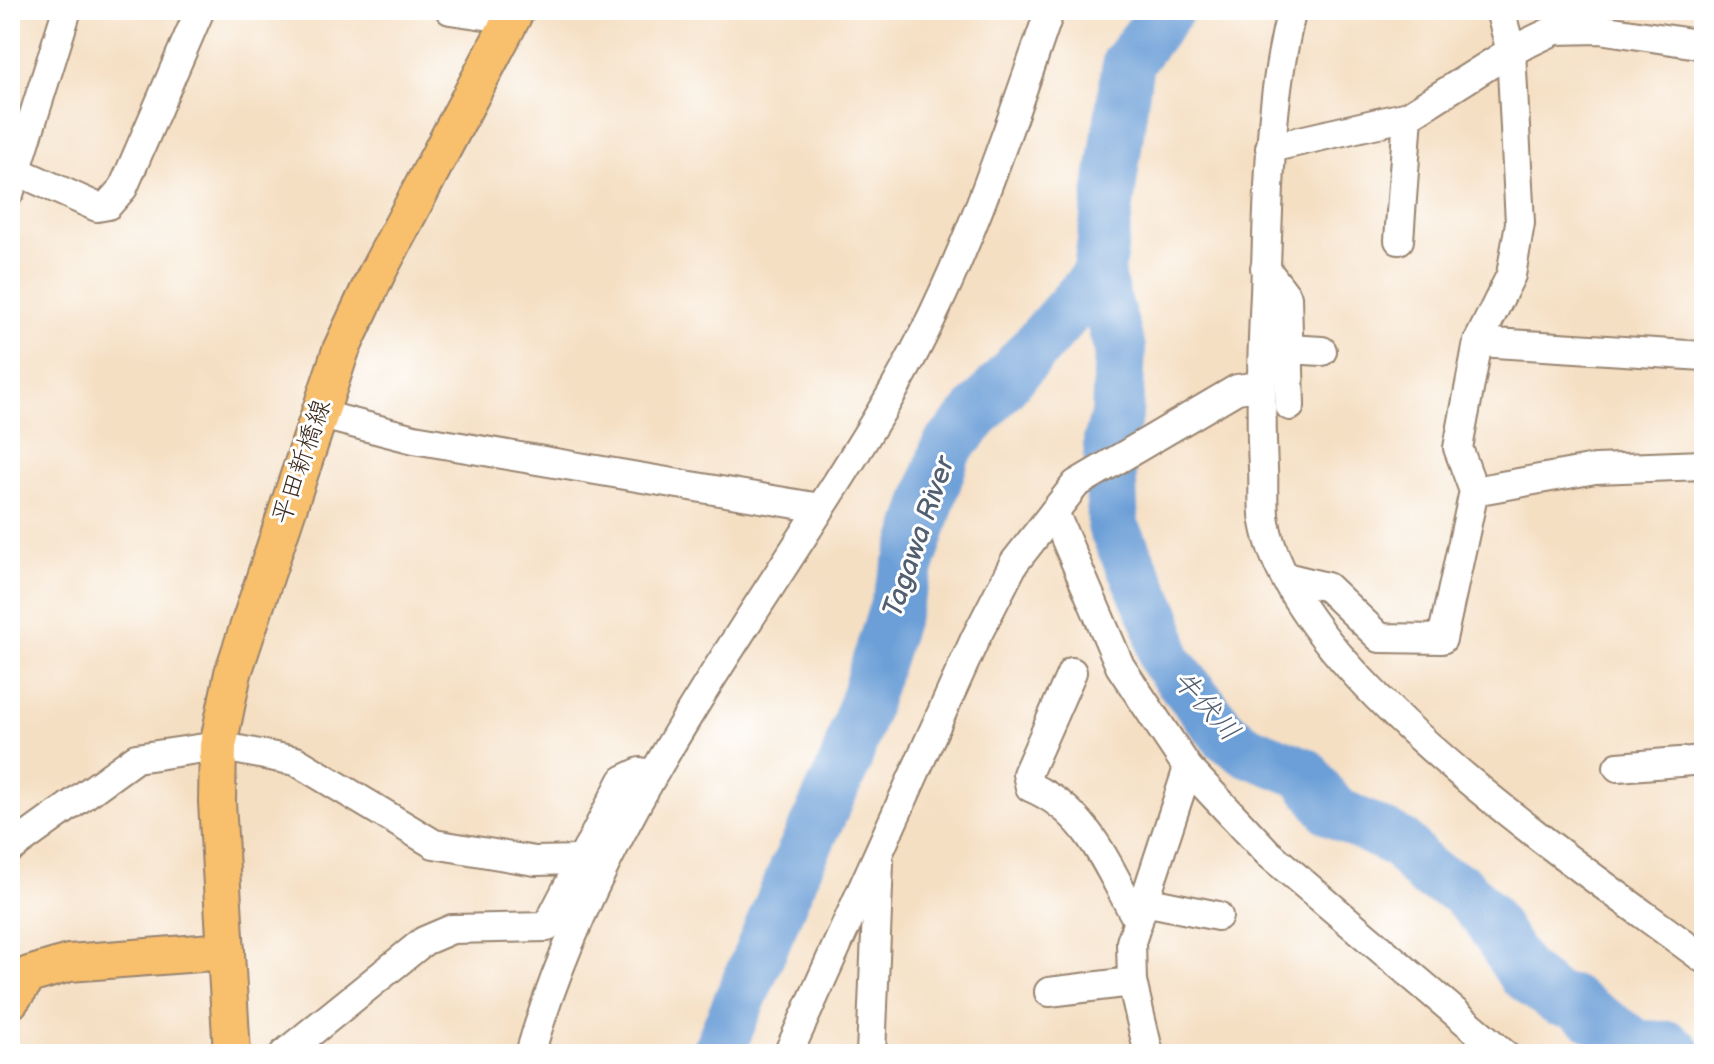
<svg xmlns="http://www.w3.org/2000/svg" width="1714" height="1064" font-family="'Balsamiq Sans','Klee One',sans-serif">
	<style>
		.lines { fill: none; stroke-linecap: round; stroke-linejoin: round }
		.river { stroke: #6c9fd7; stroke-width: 52 }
		.minor-casing { stroke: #988470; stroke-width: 32 }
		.major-casing { stroke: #988470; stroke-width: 40 }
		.minor { stroke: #fff; stroke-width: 28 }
		.major { stroke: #f8bf6c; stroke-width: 36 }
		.labels { text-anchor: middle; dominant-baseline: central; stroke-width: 6; stroke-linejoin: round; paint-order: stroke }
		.street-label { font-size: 26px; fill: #3b2a1e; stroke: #fff }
		.water-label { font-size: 28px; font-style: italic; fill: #515f71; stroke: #fff }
	</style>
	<rect width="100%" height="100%" fill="#fff"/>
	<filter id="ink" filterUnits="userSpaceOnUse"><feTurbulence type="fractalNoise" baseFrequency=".0125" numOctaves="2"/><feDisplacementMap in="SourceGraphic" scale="16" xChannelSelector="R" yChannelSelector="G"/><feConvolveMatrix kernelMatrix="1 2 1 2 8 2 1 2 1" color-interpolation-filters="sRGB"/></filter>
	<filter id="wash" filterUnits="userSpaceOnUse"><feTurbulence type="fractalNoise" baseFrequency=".006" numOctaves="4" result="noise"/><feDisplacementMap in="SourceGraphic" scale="32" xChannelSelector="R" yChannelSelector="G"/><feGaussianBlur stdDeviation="1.8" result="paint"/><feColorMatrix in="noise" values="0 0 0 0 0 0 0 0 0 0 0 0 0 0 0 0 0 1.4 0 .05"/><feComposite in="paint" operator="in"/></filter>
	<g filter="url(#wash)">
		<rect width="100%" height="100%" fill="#f5dfc3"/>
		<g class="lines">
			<g class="river">
				<path d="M 1098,276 L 1120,349 L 1117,415 L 1109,441 L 1113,526 L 1158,622 L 1165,660 L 1226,736 L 1248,751 L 1304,773 L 1333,811 L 1400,843 L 1427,873 L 1461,889 L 1486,916 L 1522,973 L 1558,1000 L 1571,1001 L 1638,1046 L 1669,1047 L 1677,1054"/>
				<path d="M 717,1054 L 796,867 L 845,763 L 946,449 L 1098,276 L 1128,62 L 1168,10"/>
			</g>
		</g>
	</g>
	<g filter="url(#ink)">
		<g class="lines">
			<g class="minor-casing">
				<g id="minor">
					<path d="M 450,10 L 512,19"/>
					<path d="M 1292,10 C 1268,102 1269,198 1265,293 C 1262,351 1260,409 1263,468 C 1264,486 1262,505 1265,522 C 1292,675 1583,868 1704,959"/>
					<path d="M 1270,148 L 1408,116 L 1511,51 L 1555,30 L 1600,29 L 1704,45"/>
					<path d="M 17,171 L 97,207 L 108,205 L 123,188 L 200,10"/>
					<path d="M 10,191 L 67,10"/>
					<path d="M 1399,240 L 1408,116"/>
					<path d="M 1265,268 L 1287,297 L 1290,406"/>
					<path d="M 1478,342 L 1704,356"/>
					<path d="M 1288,349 L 1322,351"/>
					<path d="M 318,414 L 414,439 L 820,508"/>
					<path d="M 1474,491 L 1595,469 L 1704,465"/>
					<path d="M 1054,512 L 1120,666 L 1188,768 L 1268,853 L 1504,1054"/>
					<path d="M 1286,577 L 1327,587 L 1380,638 L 1442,639 L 1474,491 L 1458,448 L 1478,342 L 1511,275 L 1520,223 L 1511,51 L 1500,10"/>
					<path d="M 1072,672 L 1027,774 L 1030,787 C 1090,812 1107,867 1138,921"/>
					<path d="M 1618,767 L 1704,760"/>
					<path d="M 10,849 L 136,758 L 218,746 L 296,761 L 434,844 L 535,861 L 579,860"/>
					<path d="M 1144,901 L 1218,916"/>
					<path d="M 1049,992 L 1132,982"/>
					<path d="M 284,1054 L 424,941 L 452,929 L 547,927 L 623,780 L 640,772 L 652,774"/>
					<path d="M 530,1054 C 599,814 759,617 885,405 C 959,281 1003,145 1050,10"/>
					<path d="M 788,1054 L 975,639 L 1014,563 L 1076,484 L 1237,389 L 1260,386"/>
					<path d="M 871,1054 L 879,863"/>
					<path d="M 1149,1054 L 1132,982 L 1131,942 L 1188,768"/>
				</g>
			</g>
			<g class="major-casing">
				<g id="major">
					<path d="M 10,1001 L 29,975 L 69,963 L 226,951"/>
					<path d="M 232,1054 L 217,802 L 218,746 L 233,673 L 341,350 L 377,273 L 516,10"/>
				</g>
			</g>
			<use href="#minor" class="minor"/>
			<use href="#major" class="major"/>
		</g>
	</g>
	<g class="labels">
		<g class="street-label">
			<text transform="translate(302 462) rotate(-71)">平田新橋線</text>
		</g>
		<g class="water-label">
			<text transform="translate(919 537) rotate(-71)">Tagawa River</text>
			<text transform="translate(1206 706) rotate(48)">牛伏川</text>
		</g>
	</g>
	<rect width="1714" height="1064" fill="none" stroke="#fff" stroke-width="40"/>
</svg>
